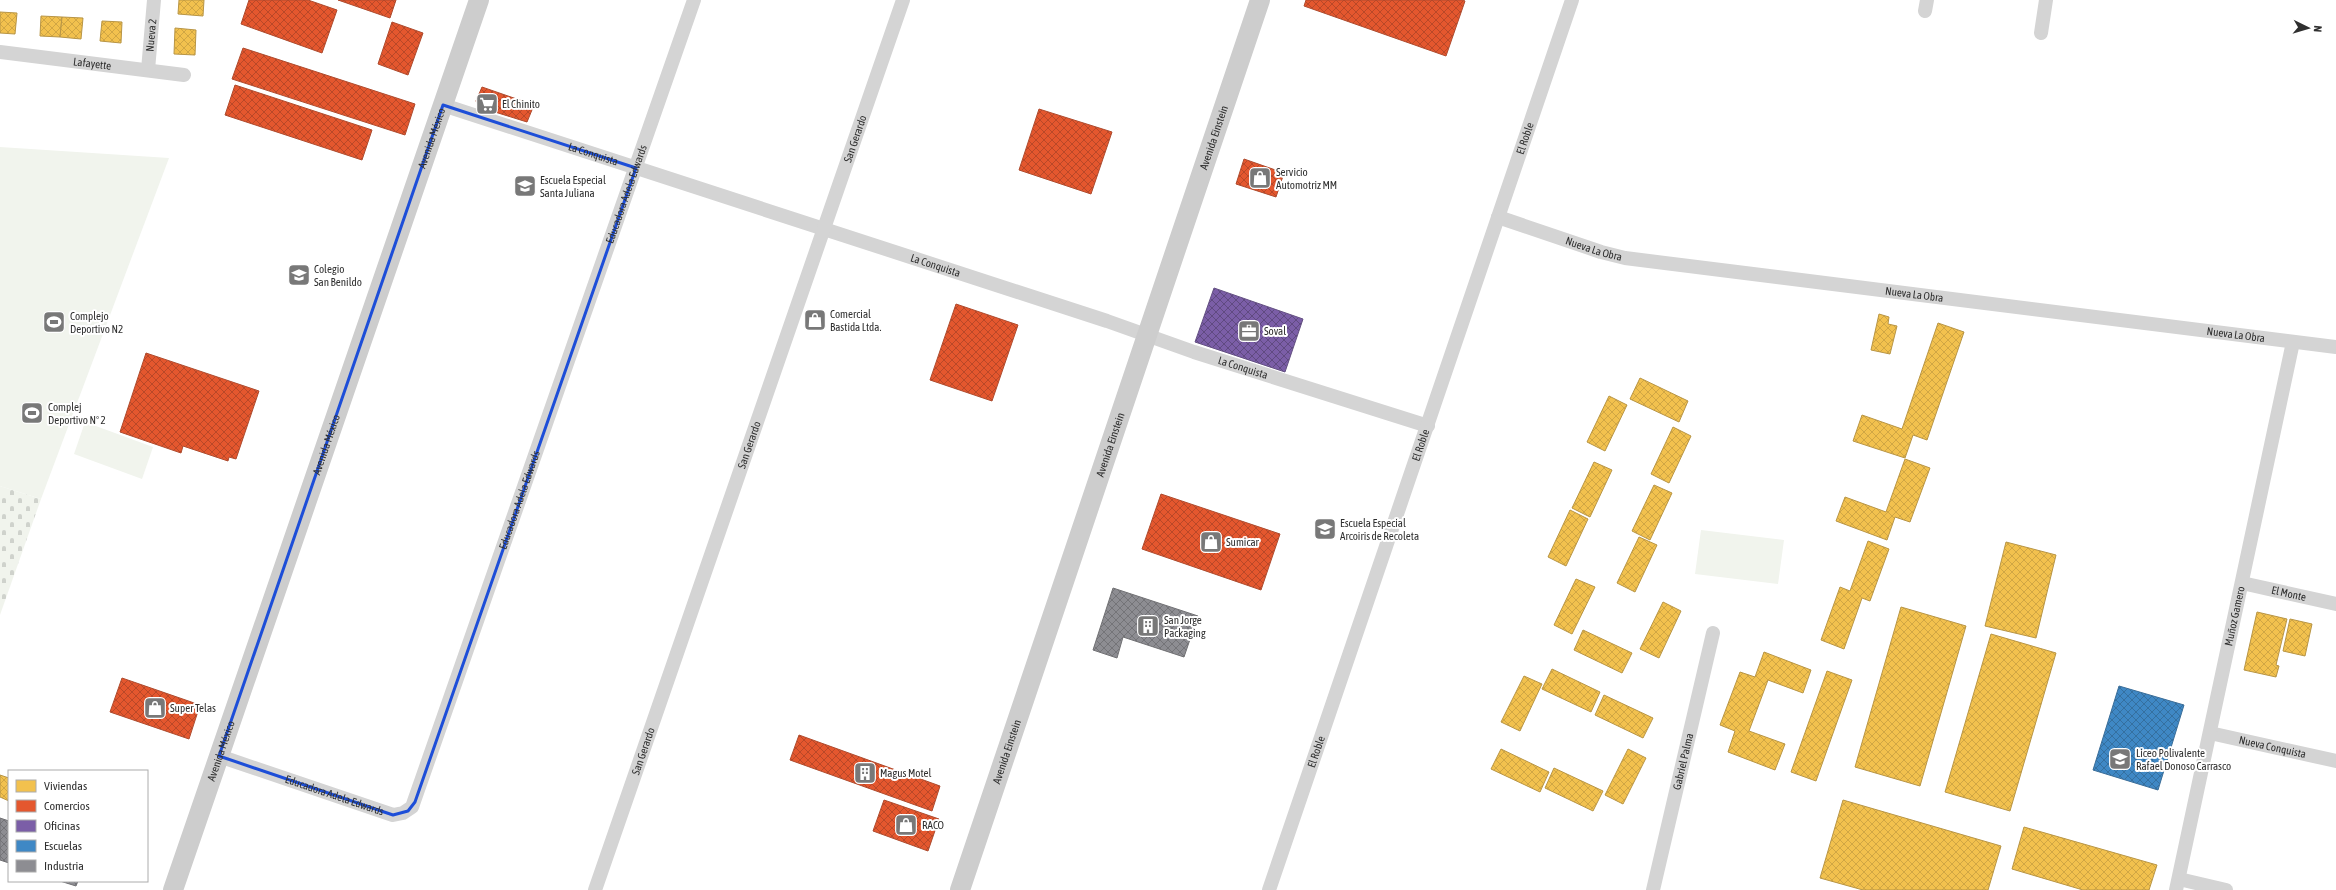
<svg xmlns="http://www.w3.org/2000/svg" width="2336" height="890" font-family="'Asap Condensed',sans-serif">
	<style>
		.cemetery { fill: url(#cemetery-stones) }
		.pitch { fill: #f1f4ed }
		.homes { fill: url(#homes-cross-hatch); stroke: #b89545 }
		.shops { fill: url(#shops-cross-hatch); stroke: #ae4b2e }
		.offices { fill: url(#offices-cross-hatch); stroke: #645083 }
		.schools { fill: url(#schools-cross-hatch); stroke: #3a6d98 }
		.industry { fill: url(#industry-cross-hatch); stroke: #717174 }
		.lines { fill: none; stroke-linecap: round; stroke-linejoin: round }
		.street { stroke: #d4d4d4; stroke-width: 14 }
		.secondary { stroke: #cdcdcd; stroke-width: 20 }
		.marked { fill: none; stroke: #1d4ed8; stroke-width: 3; stroke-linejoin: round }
		.labels { text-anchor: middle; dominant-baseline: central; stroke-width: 4; stroke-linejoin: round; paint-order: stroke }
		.street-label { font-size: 11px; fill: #2f2f2f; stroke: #fff }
		.poi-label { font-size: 11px; fill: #2f2f2f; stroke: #fff; text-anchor: start }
	</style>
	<defs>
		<pattern id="cemetery-stones" width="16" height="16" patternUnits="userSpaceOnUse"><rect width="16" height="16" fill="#f1f4ed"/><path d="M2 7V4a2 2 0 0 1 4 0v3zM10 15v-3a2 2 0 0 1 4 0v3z" fill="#cfd2cc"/></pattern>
		<pattern id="homes-cross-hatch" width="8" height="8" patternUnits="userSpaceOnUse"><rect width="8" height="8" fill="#f2c14e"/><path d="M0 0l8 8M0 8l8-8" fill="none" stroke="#d0a644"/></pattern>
		<pattern id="shops-cross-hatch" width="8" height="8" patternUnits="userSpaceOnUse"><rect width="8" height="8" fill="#e4572e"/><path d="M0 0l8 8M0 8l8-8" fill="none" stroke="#b94828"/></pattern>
		<pattern id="offices-cross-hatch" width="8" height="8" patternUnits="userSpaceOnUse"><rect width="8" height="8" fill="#7b5ea7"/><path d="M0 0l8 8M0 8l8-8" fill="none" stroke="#604a81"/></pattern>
		<pattern id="schools-cross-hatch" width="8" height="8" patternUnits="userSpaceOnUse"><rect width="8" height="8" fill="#3f88c5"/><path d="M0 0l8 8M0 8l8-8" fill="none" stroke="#3570a0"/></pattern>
		<pattern id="industry-cross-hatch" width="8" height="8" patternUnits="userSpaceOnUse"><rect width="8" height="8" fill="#8d8d92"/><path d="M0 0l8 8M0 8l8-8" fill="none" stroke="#747478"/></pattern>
	</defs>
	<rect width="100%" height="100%" fill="#fff"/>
	<path class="cemetery" d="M 0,486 L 41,499 L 0,615 Z"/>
	<g class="pitch">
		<path d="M 0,147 L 169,158 L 41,499 L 0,486 Z"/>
		<path d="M 85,422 L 153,447 L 142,479 L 74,454 Z"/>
		<path d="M 1701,530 L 1784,540 L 1778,584 L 1695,574 Z"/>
	</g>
	<g class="homes">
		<path d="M 179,0 L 204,0 L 203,16 L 178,14 Z"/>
		<path d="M 0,12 L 17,13 L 15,34 L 0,33 Z"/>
		<path d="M 41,16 L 62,17 L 60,37 L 40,36 Z"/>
		<path d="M 62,17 L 83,18 L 81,39 L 60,37 Z"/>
		<path d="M 102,21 L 122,22 L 121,43 L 100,41 Z"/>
		<path d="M 175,28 L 196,30 L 195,55 L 174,54 Z"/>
		<path d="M 1879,314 L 1889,317 L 1888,324 L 1897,326 L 1890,354 L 1871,350 Z"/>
		<path d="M 1938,323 L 1964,332 L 1927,440 L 1913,435 L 1905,458 L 1853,441 L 1862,415 L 1902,429 Z"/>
		<path d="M 1640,378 L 1688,401 L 1679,422 L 1630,399 Z"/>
		<path d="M 1609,396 L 1627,405 L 1605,451 L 1587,442 Z"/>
		<path d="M 1673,427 L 1691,436 L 1669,483 L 1651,474 Z"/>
		<path d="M 1905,459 L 1930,468 L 1910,522 L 1895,517 L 1887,540 L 1836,521 L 1845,497 L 1886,512 Z"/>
		<path d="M 1594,462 L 1612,470 L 1590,517 L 1572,508 Z"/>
		<path d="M 1654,485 L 1672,493 L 1650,540 L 1632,531 Z"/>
		<path d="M 1570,510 L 1588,519 L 1566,566 L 1548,557 Z"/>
		<path d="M 1639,537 L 1657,545 L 1635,592 L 1617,583 Z"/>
		<path d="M 1868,541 L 1889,549 L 1870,601 L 1862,598 L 1844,649 L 1821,640 L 1840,587 L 1850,591 Z"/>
		<path d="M 2006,542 L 2056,555 L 2036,638 L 1985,626 Z"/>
		<path d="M 1576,579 L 1595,587 L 1572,634 L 1554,625 Z"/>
		<path d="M 1663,602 L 1681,611 L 1659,658 L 1640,649 Z"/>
		<path d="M 1901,607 L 1966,626 L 1920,786 L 1855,767 Z"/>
		<path d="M 2257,612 L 2287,619 L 2276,665 L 2279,666 L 2276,677 L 2244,670 Z"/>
		<path d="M 2290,619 L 2312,624 L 2305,656 L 2283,651 Z"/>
		<path d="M 1583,630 L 1632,653 L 1622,673 L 1574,650 Z"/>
		<path d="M 1991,634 L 2056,653 L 2010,811 L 1945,792 Z"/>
		<path d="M 1764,652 L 1811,670 L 1803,693 L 1768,680 L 1749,731 L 1785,744 L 1775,770 L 1728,752 L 1735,731 L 1720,725 L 1740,672 L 1755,677 Z"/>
		<path d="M 1552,669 L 1600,692 L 1591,712 L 1542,689 Z"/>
		<path d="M 1827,671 L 1852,680 L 1816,781 L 1791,772 Z"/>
		<path d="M 1524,676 L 1542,684 L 1520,731 L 1501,722 Z"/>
		<path d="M 1604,695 L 1653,718 L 1643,738 L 1595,715 Z"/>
		<path d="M 1501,749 L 1549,772 L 1540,792 L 1491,769 Z"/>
		<path d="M 1628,749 L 1646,758 L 1623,804 L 1605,795 Z"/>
		<path d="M 1554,768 L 1603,791 L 1593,811 L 1545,788 Z"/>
		<path d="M 0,775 L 9,778 L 9,801 L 0,797 Z"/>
		<path d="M 1843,800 L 2001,846 L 1988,890 L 1863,890 L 1820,878 Z"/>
		<path d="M 2024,827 L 2157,865 L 2149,890 L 2083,890 L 2012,869 Z"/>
	</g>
	<g class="shops">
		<path d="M 249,0 L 308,0 L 337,10 L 322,53 L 241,24 Z"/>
		<path d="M 338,0 L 396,0 L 390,18 Z"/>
		<path d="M 1306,0 L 1463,0 L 1465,1 L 1446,56 L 1304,6 Z"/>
		<path d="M 392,22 L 423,33 L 408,75 L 378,64 Z"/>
		<path d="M 243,48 L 415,104 L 405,135 L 232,79 Z"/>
		<path d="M 235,85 L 372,130 L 362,160 L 225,115 Z"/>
		<path d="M 482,87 L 534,105 L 527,122 L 479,107 L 476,101 Z"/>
		<path d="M 1039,109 L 1112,132 L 1091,194 L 1019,170 Z"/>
		<path d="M 1244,159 L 1284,173 L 1276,197 L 1236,184 Z"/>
		<path d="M 956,304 L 1018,325 L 992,401 L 930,380 Z"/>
		<path d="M 146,353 L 259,391 L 236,459 L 229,457 L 228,461 L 183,446 L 181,453 L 120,432 Z"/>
		<path d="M 1161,494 L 1280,534 L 1261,590 L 1142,549 Z"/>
		<path d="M 122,678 L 200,705 L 189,739 L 110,712 Z"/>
		<path d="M 799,735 L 940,786 L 932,811 L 790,760 Z"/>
		<path d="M 884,800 L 939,819 L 928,851 L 873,831 Z"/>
	</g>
	<path class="offices" d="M 1214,288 L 1303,319 L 1285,372 L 1195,342 Z"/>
	<path class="schools" d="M 2119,686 L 2184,705 L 2158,790 L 2093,770 Z"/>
	<g class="industry">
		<path d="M 1113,588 L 1198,616 L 1184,657 L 1123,637 L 1117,658 L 1093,650 Z"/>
		<path d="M 0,818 L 9,821 L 9,863 L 0,860 Z"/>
		<path d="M 60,881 L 78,881 L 76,886 Z"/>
	</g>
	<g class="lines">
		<g class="street">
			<path d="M 1925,11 L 1927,0"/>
			<path d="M 2041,33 L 2046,0"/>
			<path id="s1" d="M 0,52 L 184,75"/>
			<path id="s2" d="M 148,70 L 154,0"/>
			<path id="s3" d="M 443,105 L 1107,321 L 1194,352 L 1428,426"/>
			<path id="s4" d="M 1498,217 L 1601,252 L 1625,258 L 2336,347"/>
			<path id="s5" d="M 2242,583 L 2336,604"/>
			<path id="s6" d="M 2210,733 L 2336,761"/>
			<path id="s7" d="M 219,756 L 393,815 L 403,813 L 412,807 L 694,0"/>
			<path d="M 2179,879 L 2226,890"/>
			<path id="s8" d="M 595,890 L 903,0"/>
			<path id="s9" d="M 1269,890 L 1572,0"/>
			<path id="s10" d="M 1653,890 L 1713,633"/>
			<path id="s11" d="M 2176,890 L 2293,342"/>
		</g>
		<g class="secondary">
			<path id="s12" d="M 173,890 L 479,0"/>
			<path id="s13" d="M 960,890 L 1260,0"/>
		</g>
	</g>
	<path class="marked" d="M 443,105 L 636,168 L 415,802 L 408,811 L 393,815 L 219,756 Z"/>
	<defs>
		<g id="supermarket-square" transform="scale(1.15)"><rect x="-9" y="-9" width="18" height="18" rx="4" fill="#787878" stroke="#fff"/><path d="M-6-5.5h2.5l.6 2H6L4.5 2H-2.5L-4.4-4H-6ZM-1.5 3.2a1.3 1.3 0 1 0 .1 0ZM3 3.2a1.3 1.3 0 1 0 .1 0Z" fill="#fff"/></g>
		<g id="shop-square" transform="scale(1.15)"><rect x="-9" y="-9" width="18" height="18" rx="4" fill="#787878" stroke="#fff"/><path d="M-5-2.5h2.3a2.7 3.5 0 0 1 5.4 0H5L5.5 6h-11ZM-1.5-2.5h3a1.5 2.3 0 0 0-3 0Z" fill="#fff"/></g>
		<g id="school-square" transform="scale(1.15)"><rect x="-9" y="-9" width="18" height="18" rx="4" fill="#787878" stroke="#fff"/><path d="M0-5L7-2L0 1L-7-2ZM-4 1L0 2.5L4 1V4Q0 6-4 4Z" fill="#fff"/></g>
		<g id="stadium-square" transform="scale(1.15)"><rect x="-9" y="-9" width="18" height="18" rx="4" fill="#787878" stroke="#fff"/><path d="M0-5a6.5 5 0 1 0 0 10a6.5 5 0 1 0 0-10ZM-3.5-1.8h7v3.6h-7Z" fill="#fff"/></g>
		<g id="office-square" transform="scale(1.15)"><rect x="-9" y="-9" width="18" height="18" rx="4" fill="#787878" stroke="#fff"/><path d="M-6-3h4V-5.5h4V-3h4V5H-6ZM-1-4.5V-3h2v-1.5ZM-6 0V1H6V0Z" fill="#fff"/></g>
		<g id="building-square" transform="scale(1.15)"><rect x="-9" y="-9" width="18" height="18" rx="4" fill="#787878" stroke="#fff"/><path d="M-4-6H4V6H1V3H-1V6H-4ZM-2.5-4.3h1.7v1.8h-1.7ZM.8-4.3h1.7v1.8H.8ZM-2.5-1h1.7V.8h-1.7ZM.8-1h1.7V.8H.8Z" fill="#fff"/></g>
	</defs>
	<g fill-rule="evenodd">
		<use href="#supermarket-square" x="487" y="104"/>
		<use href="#shop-square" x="1260" y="178"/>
		<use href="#school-square" x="525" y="186"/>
		<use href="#school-square" x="299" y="275"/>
		<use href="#shop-square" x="815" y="320"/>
		<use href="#stadium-square" x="54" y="322"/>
		<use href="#office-square" x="1249" y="331"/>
		<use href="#stadium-square" x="32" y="413"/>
		<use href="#school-square" x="1325" y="529"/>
		<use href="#shop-square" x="1211" y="542"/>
		<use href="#building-square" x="1148" y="626"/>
		<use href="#shop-square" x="155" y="708"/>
		<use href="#school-square" x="2120" y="759"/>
		<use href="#building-square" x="865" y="773"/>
		<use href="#shop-square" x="906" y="825"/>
	</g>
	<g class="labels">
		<g class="street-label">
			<text stroke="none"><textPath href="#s2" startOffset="35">Nueva 2</textPath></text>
			<text stroke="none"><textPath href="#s1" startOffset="93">Lafayette</textPath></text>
			<text stroke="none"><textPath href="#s13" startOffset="794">Avenida Einstein</textPath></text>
			<text stroke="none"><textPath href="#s9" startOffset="794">El Roble</textPath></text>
			<text stroke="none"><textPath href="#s12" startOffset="795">Avenida México</textPath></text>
			<text stroke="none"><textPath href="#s8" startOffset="795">San Gerardo</textPath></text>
			<text stroke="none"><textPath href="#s3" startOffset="158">La Conquista</textPath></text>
			<text stroke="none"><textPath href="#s7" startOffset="854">Educadora Adela Edwards</textPath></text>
			<text stroke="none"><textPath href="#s4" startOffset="101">Nueva La Obra</textPath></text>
			<text stroke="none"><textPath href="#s3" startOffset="518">La Conquista</textPath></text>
			<text stroke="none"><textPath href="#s4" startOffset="425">Nueva La Obra</textPath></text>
			<text stroke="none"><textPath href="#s4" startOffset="749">Nueva La Obra</textPath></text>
			<text stroke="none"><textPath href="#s3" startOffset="842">La Conquista</textPath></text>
			<text stroke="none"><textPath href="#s12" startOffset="471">Avenida México</textPath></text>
			<text stroke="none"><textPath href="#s8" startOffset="471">San Gerardo</textPath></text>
			<text stroke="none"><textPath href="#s13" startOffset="470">Avenida Einstein</textPath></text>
			<text stroke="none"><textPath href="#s9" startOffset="470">El Roble</textPath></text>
			<text stroke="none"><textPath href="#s7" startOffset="530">Educadora Adela Edwards</textPath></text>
			<text stroke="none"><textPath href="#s5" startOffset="48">El Monte</textPath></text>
			<text stroke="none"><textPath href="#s11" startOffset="280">Muñoz Gamero</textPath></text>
			<text stroke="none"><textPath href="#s6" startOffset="64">Nueva Conquista</textPath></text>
			<text stroke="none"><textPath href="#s12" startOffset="147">Avenida México</textPath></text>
			<text stroke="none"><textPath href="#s8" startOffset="147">San Gerardo</textPath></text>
			<text stroke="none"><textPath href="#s13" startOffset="146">Avenida Einstein</textPath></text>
			<text stroke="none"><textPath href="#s9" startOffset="146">El Roble</textPath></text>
			<text stroke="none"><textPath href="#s10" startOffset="132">Gabriel Palma</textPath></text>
			<text stroke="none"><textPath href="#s7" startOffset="122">Educadora Adela Edwards</textPath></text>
		</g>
		<g class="poi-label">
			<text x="502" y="104">El Chinito</text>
			<text x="1276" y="172">Servicio<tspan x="1276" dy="13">Automotriz MM</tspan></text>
			<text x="540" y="180">Escuela Especial<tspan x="540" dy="13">Santa Juliana</tspan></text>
			<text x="314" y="269">Colegio<tspan x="314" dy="13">San Benildo</tspan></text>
			<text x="830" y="314">Comercial<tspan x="830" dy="13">Bastida Ltda.</tspan></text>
			<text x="70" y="316">Complejo<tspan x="70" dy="13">Deportivo N2</tspan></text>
			<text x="1264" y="331">Soval</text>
			<text x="48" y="407">Complej<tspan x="48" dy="13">Deportivo Nº 2</tspan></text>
			<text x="1340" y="523">Escuela Especial<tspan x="1340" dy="13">Arcoiris de Recoleta</tspan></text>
			<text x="1226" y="542">Sumicar</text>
			<text x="1164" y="620">San Jorge<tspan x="1164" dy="13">Packaging</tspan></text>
			<text x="170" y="708">Super Telas</text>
			<text x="2136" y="753">Liceo Polivalente<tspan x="2136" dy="13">Rafael Donoso Carrasco</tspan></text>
			<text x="880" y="773">Magus Motel</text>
			<text x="922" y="825">RACO</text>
		</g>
	</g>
	<rect x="8" y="770" width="140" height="112" fill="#ffffff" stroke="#acacac"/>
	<rect x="16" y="780" width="20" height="12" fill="#f2c14e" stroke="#acacac"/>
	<text x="44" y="790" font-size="12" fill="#2f2f2f">Viviendas</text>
	<rect x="16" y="800" width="20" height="12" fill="#e4572e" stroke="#acacac"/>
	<text x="44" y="810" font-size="12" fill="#2f2f2f">Comercios</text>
	<rect x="16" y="820" width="20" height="12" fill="#7b5ea7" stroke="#acacac"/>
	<text x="44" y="830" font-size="12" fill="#2f2f2f">Oficinas</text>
	<rect x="16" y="840" width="20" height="12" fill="#3f88c5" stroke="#acacac"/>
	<text x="44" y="850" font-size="12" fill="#2f2f2f">Escuelas</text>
	<rect x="16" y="860" width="20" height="12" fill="#8d8d92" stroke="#acacac"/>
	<text x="44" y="870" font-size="12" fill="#2f2f2f">Industria</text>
	<g transform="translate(2308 28) rotate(95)" stroke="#ffffff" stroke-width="3" paint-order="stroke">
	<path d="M0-3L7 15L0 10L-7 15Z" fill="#2f2f2f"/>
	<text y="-6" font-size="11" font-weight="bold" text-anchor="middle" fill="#2f2f2f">N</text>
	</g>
</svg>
